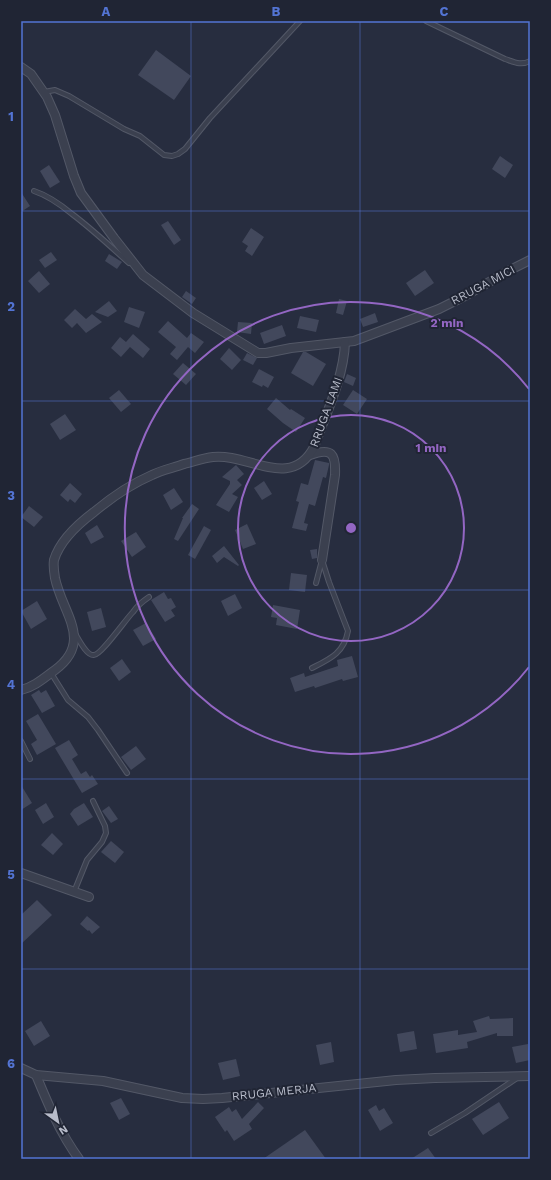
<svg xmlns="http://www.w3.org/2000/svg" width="551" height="1180" font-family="'Work Sans',sans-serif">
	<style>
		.building { fill: #42485c }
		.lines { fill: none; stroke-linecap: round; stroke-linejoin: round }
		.service-casing { stroke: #535867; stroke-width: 6 }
		.minor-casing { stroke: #535867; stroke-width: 10 }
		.service { stroke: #3b404f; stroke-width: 4 }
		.minor { stroke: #3b404f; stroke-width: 8 }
		.grid { fill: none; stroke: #5374d3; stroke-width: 1; stroke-opacity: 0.55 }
		.ring { fill: none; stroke: #9366c3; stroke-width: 2 }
		.labels { text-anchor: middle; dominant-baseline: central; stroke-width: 4; stroke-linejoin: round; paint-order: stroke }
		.street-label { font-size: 12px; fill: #b8bcca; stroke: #202534 }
		.centre { fill: #9366c3; stroke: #202534; stroke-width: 2 }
		.ring-label { font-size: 12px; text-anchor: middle; font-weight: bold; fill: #9366c3; stroke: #202534; stroke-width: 4; stroke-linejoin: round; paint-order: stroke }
		.neatline { fill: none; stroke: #5374d3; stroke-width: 1.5 }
		.grid-label { font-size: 13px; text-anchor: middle; font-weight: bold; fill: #5374d3 }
	</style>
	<rect width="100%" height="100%" fill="#272d3f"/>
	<g class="building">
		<path d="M 156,50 L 191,76 L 174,100 L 138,75 Z"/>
		<path d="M 500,156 L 513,165 L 505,178 L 492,169 Z"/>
		<path d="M 49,165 L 60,182 L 50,188 L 40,171 Z"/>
		<path d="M 21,192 L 30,206 L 21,212 Z"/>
		<path d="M 168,221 L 181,240 L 174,245 L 161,225 Z"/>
		<path d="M 251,228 L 264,237 L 252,256 L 245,251 L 248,246 L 242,242 Z"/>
		<path d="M 51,252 L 57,260 L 45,268 L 39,260 Z"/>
		<path d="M 109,254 L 122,262 L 117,269 L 105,261 Z"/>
		<path d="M 425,270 L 434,283 L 415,296 L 406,283 Z"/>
		<path d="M 39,271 L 50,284 L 39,293 L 28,281 Z"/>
		<path d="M 186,291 L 196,298 L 192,304 L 182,297 Z"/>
		<path d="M 339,299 L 347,301 L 343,315 L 336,313 Z"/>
		<path d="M 109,301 L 117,311 L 108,317 L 95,312 Z"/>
		<path d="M 129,307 L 145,312 L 139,328 L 124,322 Z"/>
		<path d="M 75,309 L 86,319 L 92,314 L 102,322 L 86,333 L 77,323 L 72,328 L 64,320 Z"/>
		<path d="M 375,313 L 378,322 L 363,327 L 360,319 Z"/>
		<path d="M 300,316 L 319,320 L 316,332 L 297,328 Z"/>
		<path d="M 168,321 L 187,338 L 191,333 L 204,342 L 195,353 L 188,347 L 177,360 L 170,354 L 176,347 L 158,332 Z"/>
		<path d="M 238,322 L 252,323 L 251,334 L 237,332 Z"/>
		<path d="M 282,325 L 286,336 L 264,344 L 260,333 Z"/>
		<path d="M 133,334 L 150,349 L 143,358 L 130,347 L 121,357 L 111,348 L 120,337 L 126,342 Z"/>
		<path d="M 229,348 L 241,360 L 232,370 L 220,359 Z"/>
		<path d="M 303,352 L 306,352 L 326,364 L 313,386 L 291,373 Z"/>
		<path d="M 247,353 L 257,358 L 253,365 L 243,360 Z"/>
		<path d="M 183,363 L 196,374 L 186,385 L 173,374 Z"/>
		<path d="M 259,369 L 274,377 L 268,388 L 263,385 L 262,387 L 252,382 Z"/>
		<path d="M 347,374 L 356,378 L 353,386 L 344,382 Z"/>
		<path d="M 119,390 L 131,404 L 121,412 L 109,398 Z"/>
		<path d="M 353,390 L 367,399 L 357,414 L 343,405 Z"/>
		<path d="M 276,398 L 290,410 L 291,409 L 305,418 L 296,432 L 283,423 L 267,409 Z"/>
		<path d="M 65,414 L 76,430 L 60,440 L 50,424 Z"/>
		<path d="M 315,460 L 329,463 L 329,465 L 326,478 L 323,477 L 315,506 L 309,504 L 304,523 L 308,524 L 306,531 L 292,528 L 299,502 L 296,501 L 301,483 L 308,485 Z"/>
		<path d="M 236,465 L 244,474 L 237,480 L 242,485 L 232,494 L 238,497 L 229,512 L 216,505 L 230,484 L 230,481 L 222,477 Z"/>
		<path d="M 264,481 L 272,494 L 262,500 L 254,488 Z"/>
		<path d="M 70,483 L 82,494 L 75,503 L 70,499 L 68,502 L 60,495 Z"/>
		<path d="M 174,488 L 183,502 L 171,510 L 163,495 Z"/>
		<path d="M 192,504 L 199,509 L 178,541 L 174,539 L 183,518 L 182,518 Z"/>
		<path d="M 29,506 L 43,517 L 34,527 L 21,517 Z"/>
		<path d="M 247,524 L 256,544 L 243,549 L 235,530 Z"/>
		<path d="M 97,525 L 104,537 L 91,544 L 85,533 Z"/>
		<path d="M 204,526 L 211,530 L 195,559 L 188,555 Z"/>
		<path d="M 136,532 L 146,547 L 132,557 L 121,541 Z"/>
		<path d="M 224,546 L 239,565 L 238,566 L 224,557 L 217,563 L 212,556 Z"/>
		<path d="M 317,549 L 317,558 L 312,559 L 310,550 Z"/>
		<path d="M 291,573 L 307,575 L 305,592 L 289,590 Z"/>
		<path d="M 164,592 L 168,599 L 171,598 L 176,607 L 171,610 L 175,616 L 165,622 L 151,600 Z"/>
		<path d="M 235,594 L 242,608 L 228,616 L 221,601 Z"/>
		<path d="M 37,601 L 47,619 L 31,629 L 21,611 Z"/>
		<path d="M 273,605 L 300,610 L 297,629 L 276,625 L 277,618 L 271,617 Z"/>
		<path d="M 101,608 L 106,627 L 92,631 L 87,612 Z"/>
		<path d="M 146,623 L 156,639 L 143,646 L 133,630 Z"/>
		<path d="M 352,656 L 358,677 L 343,681 L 342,679 L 315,688 L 314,686 L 295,692 L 290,678 L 304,673 L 305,677 L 338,666 L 337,660 Z"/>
		<path d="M 122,659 L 131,672 L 119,681 L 110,668 Z"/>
		<path d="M 39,690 L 41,693 L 46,690 L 55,706 L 42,713 L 31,695 Z"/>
		<path d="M 38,714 L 56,744 L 37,755 L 31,744 L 37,740 L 26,721 Z"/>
		<path d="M 69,740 L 78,755 L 72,759 L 81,774 L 86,771 L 90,777 L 92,775 L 98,784 L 82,793 L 55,748 Z"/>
		<path d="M 136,746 L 146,759 L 131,770 L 121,757 Z"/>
		<path d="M 21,785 L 32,803 L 21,810 Z"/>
		<path d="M 46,803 L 54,817 L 43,824 L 35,810 Z"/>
		<path d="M 84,803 L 93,817 L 78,826 L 70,814 L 74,809 Z"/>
		<path d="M 109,806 L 118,819 L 111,823 L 102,811 Z"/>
		<path d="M 52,833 L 63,844 L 53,855 L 41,845 Z"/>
		<path d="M 111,841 L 124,852 L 115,863 L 101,852 Z"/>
		<path d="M 37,900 L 52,915 L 21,944 L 21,915 Z"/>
		<path d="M 87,916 L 100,927 L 92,934 L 89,930 L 88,931 L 80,924 Z"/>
		<path d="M 489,1016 L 490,1019 L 513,1018 L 513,1036 L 497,1036 L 497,1033 L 467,1042 L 468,1048 L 436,1053 L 433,1034 L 458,1030 L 458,1035 L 477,1032 L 473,1021 Z"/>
		<path d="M 41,1021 L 50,1036 L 34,1046 L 25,1031 Z"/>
		<path d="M 414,1031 L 417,1049 L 400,1052 L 397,1034 Z"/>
		<path d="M 331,1042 L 334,1062 L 320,1065 L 316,1045 Z"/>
		<path d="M 528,1044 L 530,1060 L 516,1063 L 512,1047 Z"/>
		<path d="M 236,1059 L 240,1076 L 223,1080 L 218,1063 Z"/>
		<path d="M 121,1098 L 130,1114 L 119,1120 L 110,1103 Z"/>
		<path d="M 258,1102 L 264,1108 L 249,1124 L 252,1129 L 234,1141 L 227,1130 L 225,1132 L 215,1117 L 229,1107 L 232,1112 L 236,1109 L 242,1119 Z"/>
		<path d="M 499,1102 L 509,1118 L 483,1135 L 472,1119 Z"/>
		<path d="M 376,1105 L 379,1111 L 384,1108 L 393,1123 L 380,1131 L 368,1110 Z"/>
		<path d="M 305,1130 L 326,1159 L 263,1159 Z"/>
		<path d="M 428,1148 L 436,1159 L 411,1159 Z"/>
	</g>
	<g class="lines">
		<g class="service-casing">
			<g id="service">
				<path d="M 426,21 L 505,59 C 514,62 521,66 530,61"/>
				<path d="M 44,92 L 55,90 L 69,96 L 124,129 L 140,136 L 164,155 L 172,156 L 178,154 L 185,149 L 210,118 L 300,21"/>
				<path d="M 34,191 C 49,196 60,204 72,214 C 92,229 110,246 129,263"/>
				<path d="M 316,583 L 322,560"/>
				<path d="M 76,635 C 79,640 87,656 94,655 C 101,655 126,619 133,612 C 137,606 143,601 149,597"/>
				<path d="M 312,668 C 330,659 344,653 348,631 L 329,582 L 322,560"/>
				<path d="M 51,673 L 68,700 L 88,717 L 98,730 L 127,773"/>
				<path d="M 21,741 L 30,759"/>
				<path d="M 74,892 L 87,860 L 102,842 L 106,833 L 105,826 L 93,801"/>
				<path d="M 431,1133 L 465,1113 L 517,1078"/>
			</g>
		</g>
		<g class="minor-casing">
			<g id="minor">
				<path d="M 21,67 L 31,74 L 47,97 L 55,115 L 74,176 L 81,193 L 114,238 L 143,275 L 193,313 L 258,353 L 266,353 L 291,348 L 354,341 L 439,309 L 465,296 L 510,270 L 530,260"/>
				<path d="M 310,455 C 332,447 336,454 335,475 L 322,560"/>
				<path d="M 21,690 C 34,687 44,678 55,670 C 94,641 62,613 55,578 C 54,572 53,566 54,560 C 60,540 78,524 94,512 C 112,497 131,484 152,475 C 162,470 173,468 184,464 C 193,462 203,458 213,457 C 248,453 291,491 314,447 C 326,414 344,377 345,342"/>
				<path d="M 21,873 L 89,897"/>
				<path d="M 21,1068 L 36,1075 L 103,1081 L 182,1098 L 203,1099 L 222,1098 L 396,1080 L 435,1078 L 530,1076"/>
				<path d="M 36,1075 C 48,1104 60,1133 79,1159"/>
			</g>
		</g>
		<use href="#service" class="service"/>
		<use href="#minor" class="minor"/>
	</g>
	<path class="grid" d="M 191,21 L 191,1159M 360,21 L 360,1159M 21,211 L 530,211M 21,401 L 530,401M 21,590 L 530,590M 21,779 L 530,779M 21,969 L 530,969"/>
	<g class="ring">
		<circle cx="351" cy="528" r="113"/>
		<path d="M529 667A226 226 0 1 1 529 389"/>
	</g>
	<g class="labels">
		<g class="street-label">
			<text transform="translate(483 285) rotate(-28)">RRUGA MICI</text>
			<text transform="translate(326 412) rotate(-70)">RRUGA LAMI</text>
			<text transform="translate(274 1092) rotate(-6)">RRUGA MERJA</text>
		</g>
	</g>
	<circle cx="351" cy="528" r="6" class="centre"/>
	<g class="ring-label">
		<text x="447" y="327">2 min</text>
		<text x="431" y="452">1 min</text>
	</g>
	<rect width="551" height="1180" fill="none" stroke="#202534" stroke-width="44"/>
	<g transform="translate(58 1122) rotate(147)" stroke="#202534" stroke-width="3" paint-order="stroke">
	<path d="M0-3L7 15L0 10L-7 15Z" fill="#b8bcca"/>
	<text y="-6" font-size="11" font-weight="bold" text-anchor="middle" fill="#b8bcca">N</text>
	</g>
	<rect x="22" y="22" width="507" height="1136" class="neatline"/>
	<g class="grid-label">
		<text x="106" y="16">A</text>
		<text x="276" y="16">B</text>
		<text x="444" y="16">C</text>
		<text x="11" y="121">1</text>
		<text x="11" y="311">2</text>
		<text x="11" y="500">3</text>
		<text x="11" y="689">4</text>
		<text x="11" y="879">5</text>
		<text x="11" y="1068">6</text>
	</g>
</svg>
